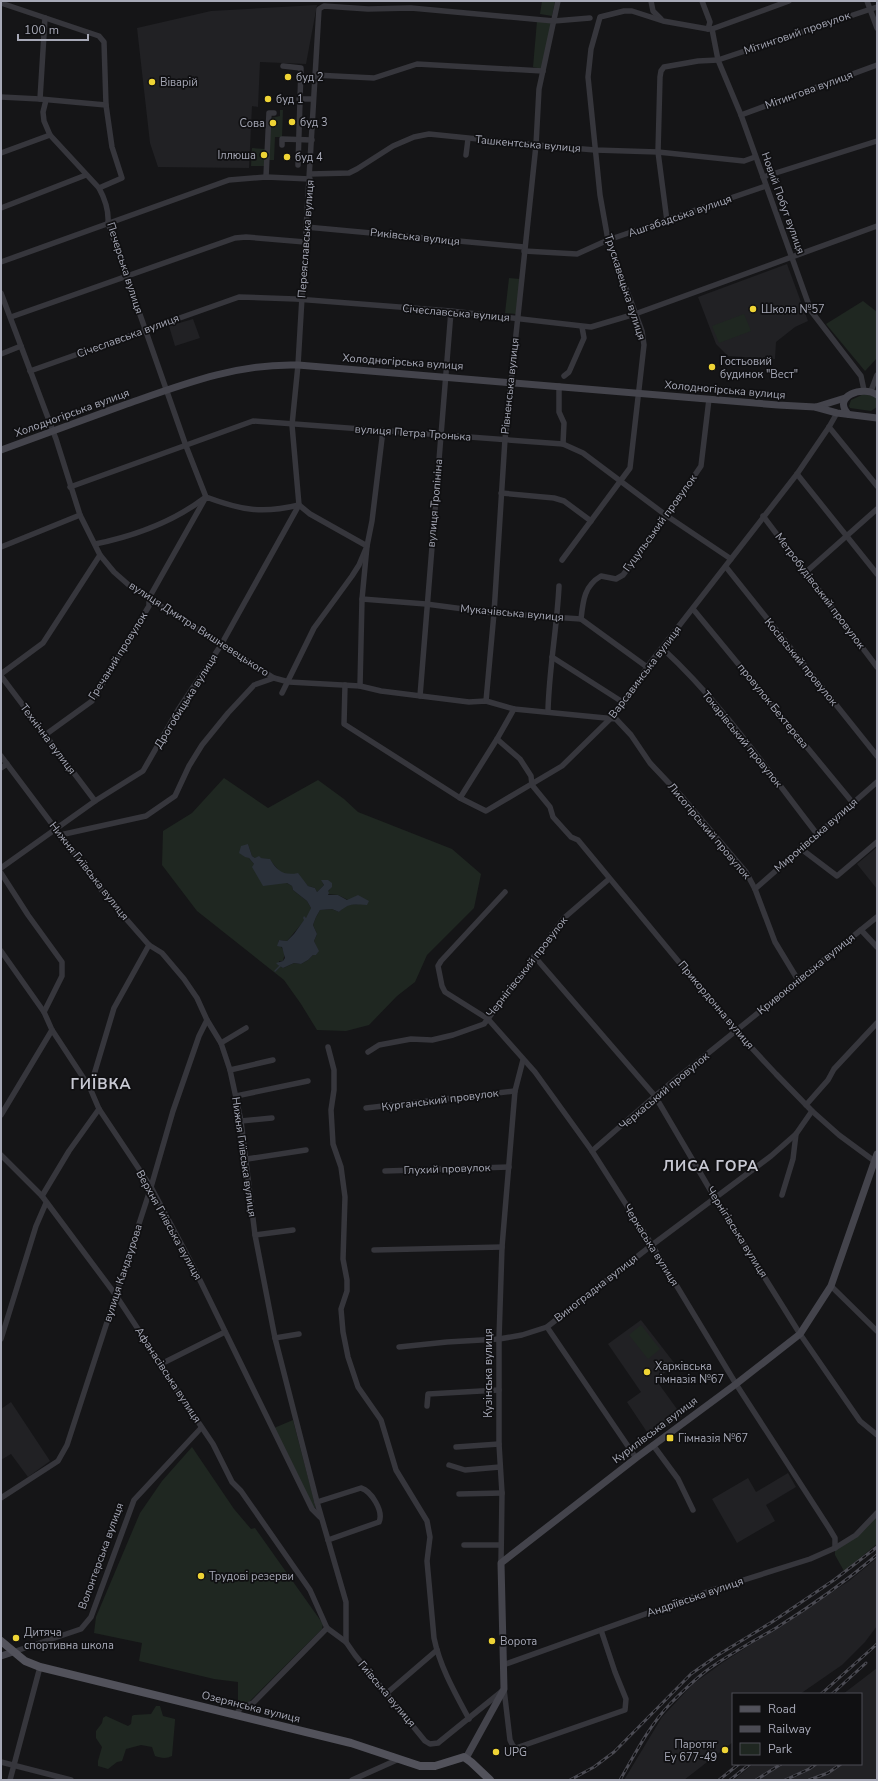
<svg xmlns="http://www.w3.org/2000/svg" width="878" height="1781" font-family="'Nunito Sans',sans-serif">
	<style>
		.built { fill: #212124 }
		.green { fill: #1f2721; fill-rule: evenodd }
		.water { fill: #2b313a }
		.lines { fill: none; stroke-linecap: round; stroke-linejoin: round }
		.stream { stroke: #2b313a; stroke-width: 1.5 }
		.minor { stroke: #36363c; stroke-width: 5.5 }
		.secondary { stroke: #44444c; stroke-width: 7 }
		.primary { stroke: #52525b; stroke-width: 8 }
		.rail-casing { stroke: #4b4b53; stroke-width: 3 }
		.rail { stroke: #101012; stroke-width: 1.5; stroke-dasharray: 4.5; stroke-linecap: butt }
		.poi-dot { fill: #efd435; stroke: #101012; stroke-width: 1.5 }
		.labels { text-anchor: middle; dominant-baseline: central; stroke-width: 3.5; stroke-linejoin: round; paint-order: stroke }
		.street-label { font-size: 11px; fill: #a7a9b7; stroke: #101012 }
		.poi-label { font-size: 11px; fill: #a7a9b7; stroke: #101012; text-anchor: start }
		.district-label { font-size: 15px; font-weight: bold; letter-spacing: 1px; fill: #c8c9d3; stroke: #101012 }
	</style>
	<rect width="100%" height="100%" fill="#151517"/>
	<g class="built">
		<path d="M 317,5 L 306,64 L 260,62 L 258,107 L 252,106 L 249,168 L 158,167 L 150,143 L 137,28 L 211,11 Z"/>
		<path d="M 787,264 L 808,321 L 795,327 L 776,342 L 775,359 L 728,356 L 716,344 L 698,297 Z"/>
		<path d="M 193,319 L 200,338 L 175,346 L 169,326 Z"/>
		<path d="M 877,847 L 877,889 L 857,864 Z"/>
		<path d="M 641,1320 L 675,1364 L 656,1380 L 682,1416 L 651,1438 L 627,1402 L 641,1392 L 608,1344 Z"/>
		<path d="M 11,1402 L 50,1461 L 28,1477 L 11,1454 L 1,1460 L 1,1409 Z"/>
		<path d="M 788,1473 L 796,1487 L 766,1505 L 775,1521 L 737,1543 L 712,1499 L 748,1478 L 756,1492 Z"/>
		<path d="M 877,1558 L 877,1626 L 865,1642 L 842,1665 L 800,1694 L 733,1694 L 733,1742 L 684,1780 L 624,1780 L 662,1717 L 693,1684 L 722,1663 L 849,1581 Z"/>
		<path d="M 877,1668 L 877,1780 L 734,1780 L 753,1764 L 861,1764 L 861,1694 L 843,1694 Z"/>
	</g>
	<g class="green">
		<path d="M 542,1 L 555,1 L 552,16 L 540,14 Z"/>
		<path d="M 537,21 L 552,23 L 542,69 L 533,67 Z"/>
		<path d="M 280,110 L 283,110 L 282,137 L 275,137 L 274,160 L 269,160 L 271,118 L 280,116 Z"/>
		<path d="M 252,148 L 265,149 L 265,166 L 251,166 Z"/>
		<path d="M 509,278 L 520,279 L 516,314 L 505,313 Z"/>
		<path d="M 863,301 L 877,312 L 877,358 L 865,371 L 826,324 Z"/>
		<path d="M 744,314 L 751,331 L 719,343 L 712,326 Z"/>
		<path d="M 864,394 L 876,397 L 877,407 L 871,411 L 850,408 L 849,406 L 851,400 Z"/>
		<path d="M 224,778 L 268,808 L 318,780 L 344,799 L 358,812 L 452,849 L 481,874 L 474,908 L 427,955 L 415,982 L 397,996 L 369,1025 L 346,1031 L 317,1030 L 301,1004 L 284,980 L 197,911 L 162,865 L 163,831 L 192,813 ZM 248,844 L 252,856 L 255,858 L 269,859 L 281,873 L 299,876 L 308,886 L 315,888 L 317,892 L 324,885 L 322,882 L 330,890 L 327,891 L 327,894 L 338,895 L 358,905 C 349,902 345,907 339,912 L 332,909 L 320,910 L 316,917 L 313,925 L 317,934 L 314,941 L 318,951 L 316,955 L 313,955 L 308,960 L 301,964 L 294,963 L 283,968 L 280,966 L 279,961 L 283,961 L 285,953 L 278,942 L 279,940 L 287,941 L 309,915 L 311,908 L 307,901 L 293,890 L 292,886 L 254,864 L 249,858 Z"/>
		<path d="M 641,1325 L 660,1349 L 648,1359 L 629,1335 Z"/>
		<path d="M 293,1420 L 316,1508 L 313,1507 L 274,1428 Z"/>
		<path d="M 192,1447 L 234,1509 L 251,1529 L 255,1528 L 323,1624 L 322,1629 L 249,1702 L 242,1703 L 238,1701 L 238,1682 L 214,1679 L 139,1661 L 142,1643 L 94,1633 L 96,1617 L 140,1513 L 162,1481 Z"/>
		<path d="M 877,1513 L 877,1544 L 844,1571 L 835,1555 L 835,1548 L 856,1535 Z"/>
		<path d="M 156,1706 L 160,1706 L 163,1716 L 175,1719 L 175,1721 L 172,1756 C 166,1759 161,1758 155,1756 L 152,1747 L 141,1745 L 126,1749 L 122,1761 L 117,1762 L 108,1769 L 98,1766 L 98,1761 L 102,1747 L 96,1738 L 96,1731 L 102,1723 L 103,1718 L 106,1716 L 128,1726 L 131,1724 L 132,1716 L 134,1715 L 151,1714 Z"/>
	</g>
	<path class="water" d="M 248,844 L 252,856 L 255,858 L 259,856 L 261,858 L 270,859 C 277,871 284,876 298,873 L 308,886 L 315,888 L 317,892 L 324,885 L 321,880 L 328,880 L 332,883 L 332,887 L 328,891 L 329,893 L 328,895 L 338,895 L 347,900 L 358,895 L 369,901 L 367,905 C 353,905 351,902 339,912 L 332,909 L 320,910 L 316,917 L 313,925 L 317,934 L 314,941 L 319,951 L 316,955 L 313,955 L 308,960 L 301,964 L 294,963 L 283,968 L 278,965 L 276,963 L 283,961 L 285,958 L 282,947 L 277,946 L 279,940 L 287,941 L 294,934 L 304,920 L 303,918 L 304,916 L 306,918 L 311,908 L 307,901 L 293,890 L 292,886 L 287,883 L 263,886 L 252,867 L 254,864 L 249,858 L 245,857 L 239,853 L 241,846 Z"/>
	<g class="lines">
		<path class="stream" d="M 275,971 L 281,965"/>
		<g class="minor">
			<path d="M 651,1 L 653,11 L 661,19"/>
			<path d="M 702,1 L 710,22 L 708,29 L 712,29 L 718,60 L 741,115 L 811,311 L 861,376 L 864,390"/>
			<path d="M 867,1 L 877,28"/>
			<path d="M 1,3 L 99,36 L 104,42 L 106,105 L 112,147 L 122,178 L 99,188"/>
			<path d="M 712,29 L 789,1"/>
			<path d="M 283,66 L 301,68 L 298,165"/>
			<path d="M 315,75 L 374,78 L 417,64 L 543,71"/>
			<path d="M 1,97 L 40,99 L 106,105"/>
			<path d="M 40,99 L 45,18"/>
			<path d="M 299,99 L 313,99"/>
			<path d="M 741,115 L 877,65"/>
			<path d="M 282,145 L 282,139 L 312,140"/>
			<path d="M 1,153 L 50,135"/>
			<path d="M 466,155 L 468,139"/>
			<path d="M 310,174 L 349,173 L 357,169 L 393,146 L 414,137 L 429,134 L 536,145 L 595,150 L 658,152 L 744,161 L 755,157"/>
			<path d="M 266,177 L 269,113 L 274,113"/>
			<path d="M 763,177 L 877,141"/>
			<path d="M 1,208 L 86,175"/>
			<path d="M 667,221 L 658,152 L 660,77 L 661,71 L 664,67 L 698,61 L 718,60 L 877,7"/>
			<path d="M 306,227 L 524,247"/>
			<path d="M 524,251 L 577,254 L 608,240 L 766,186"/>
			<path d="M 1,262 L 229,180 L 266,177 L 310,179"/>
			<path d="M 1,293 L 56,439 L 80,515 L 100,555 L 114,572 L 131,587 L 274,678 L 289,682 L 360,686 L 381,691 L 469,702 L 486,701 L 514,709 L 616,719 L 631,735 L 650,763 L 683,798 L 746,872 L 755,889 L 775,942 L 798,980"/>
			<path d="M 11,317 L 235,238 L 246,237 L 305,242"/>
			<path d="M 1,354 L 21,346"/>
			<path d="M 30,371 L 239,297 L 296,299 L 451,311 L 591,327 L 635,314 L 877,226"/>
			<path d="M 564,376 L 569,372 L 584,338 L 582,327"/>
			<path d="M 559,386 L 559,412 L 564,423 L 563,444"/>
			<path d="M 871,391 L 877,375"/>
			<path d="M 829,427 L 877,486"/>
			<path d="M 797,474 L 877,574"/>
			<path d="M 70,487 L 253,421 L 563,444 L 583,453 L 667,516 L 731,559"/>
			<path d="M 501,493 L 554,498 L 564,501 L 591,521"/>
			<path d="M 763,516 L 877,667"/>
			<path d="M 95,544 C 135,536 173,522 206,497 C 241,510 262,514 299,505 L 310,514 L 367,546 L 359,565 L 352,576 L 314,628 L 282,693"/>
			<path d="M 1,547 L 80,515"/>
			<path d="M 562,560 L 630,468 L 644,345 L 642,331 L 608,240 L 600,195 L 588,77 L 591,49 L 600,17 L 624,11 L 632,11 L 663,21 L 708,29"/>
			<path d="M 726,567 L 877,756"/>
			<path d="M 806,572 L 877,509"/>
			<path d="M 362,599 L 426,604 L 494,613 L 581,619 L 647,667"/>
			<path d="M 693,609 L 853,803"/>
			<path d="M 581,619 C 583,601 584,586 601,576 L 616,579 L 623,575 L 667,516 L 701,466 L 709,399"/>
			<path d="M 662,648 C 721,702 768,771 817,834"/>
			<path d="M 552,657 L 624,703"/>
			<path d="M 1,674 L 43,643 L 100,555"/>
			<path d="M 1,676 L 95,801"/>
			<path d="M 345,685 L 344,724 L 460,798 L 486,811 L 562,766 L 610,719 L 624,703 L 647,667 L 797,474 L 829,427 L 837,413"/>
			<path d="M 360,686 L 362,599 L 367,546 L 372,521 L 383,430"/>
			<path d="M 420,696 L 451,311"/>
			<path d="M 486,701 L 494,613 L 505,439 L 536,145 L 539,89 L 558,1"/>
			<path d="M 548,711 C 549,669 557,628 559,586"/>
			<path d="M 45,735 L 92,701 L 149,606 L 149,598 L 206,497 L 186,446 L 108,223 C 109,210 105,199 99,188 L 50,135 L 44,121 L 43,112 L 46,100"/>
			<path d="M 497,739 L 520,759 L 531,776 L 532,785 L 550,807 L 553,817 L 571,837 L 578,840 L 736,1031 L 776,1074 L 812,1111 L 839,1135 L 877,1163"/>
			<path d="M 1,756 L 106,896 L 149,945 L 162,953 L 184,979 L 197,998 L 207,1020 L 221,1043 L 230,1070 L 241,1121 L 255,1235 L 275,1338 L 317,1502 L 346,1602 L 346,1642 L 355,1655 L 425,1741 L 430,1744 L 438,1743 L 501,1692"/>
			<path d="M 1,768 L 7,764"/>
			<path d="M 460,798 L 497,739 L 514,709"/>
			<path d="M 60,835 L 146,816 L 175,796 L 189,766 L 202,745 L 228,713 L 254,685 L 274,678"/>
			<path d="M 800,848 L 837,876 L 877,842"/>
			<path d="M 1,868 L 95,801 L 143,771 L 178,710 L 221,645 L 299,505 L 292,425 L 298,365 L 319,9 L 324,6 L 368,9 L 411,8 L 554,21 L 590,18"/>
			<path d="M 1,873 L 28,915 L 62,962 L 62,976 L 44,1012"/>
			<path d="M 755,889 L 877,782"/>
			<path d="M 505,892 L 441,961 L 438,966 L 442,986 L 445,992 L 488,1019 L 535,1072 L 592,1151 L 652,1245 L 736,1384 L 829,1528 L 835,1538 L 835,1548"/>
			<path d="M 861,930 L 877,947"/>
			<path d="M 1,951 L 44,1012 L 52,1030 L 90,1088 L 99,1109 L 151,1187 L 194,1268 L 312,1509 L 320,1517"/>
			<path d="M 534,956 L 655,1096 L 715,1198 L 800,1334 L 860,1421 L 877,1435"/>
			<path d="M 221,1043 L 246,1028"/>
			<path d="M 328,1047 L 334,1070 L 334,1090 L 331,1110 L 333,1144 L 341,1167 L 345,1197 L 343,1259 L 347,1280 L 347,1291 L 341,1309 L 343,1332 L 348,1357 L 358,1387 L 381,1420 L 396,1470 L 427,1521 L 430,1537 L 427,1561 L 434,1638 C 440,1667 455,1693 469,1719"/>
			<path d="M 368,1052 L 379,1045 L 411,1039 L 432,1040 L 453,1035 L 484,1024 L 564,918 L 609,879"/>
			<path d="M 230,1070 L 273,1060"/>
			<path d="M 90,1088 L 114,1008 L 149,945"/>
			<path d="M 236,1096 L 308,1081"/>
			<path d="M 806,1105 L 828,1080 L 834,1069 L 877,1023"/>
			<path d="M 366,1108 L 515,1091"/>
			<path d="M 1,1115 L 52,1030"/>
			<path d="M 241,1121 L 272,1118"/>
			<path d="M 592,1151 L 655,1096 L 877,917"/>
			<path d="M 1,1155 L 42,1196 L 115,1294 L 161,1364 L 165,1375 L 174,1386 L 213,1444 L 232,1482 L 241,1491 L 310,1590 L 327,1628 L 346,1642"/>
			<path d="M 247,1159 L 306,1150"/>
			<path d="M 385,1171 L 509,1167"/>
			<path d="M 782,1195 L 793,1159 L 796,1134"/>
			<path d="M 42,1196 L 69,1151 L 99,1109"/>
			<path d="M 255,1235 L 293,1230"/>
			<path d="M 374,1250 L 502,1247"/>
			<path d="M 831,1286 L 877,1331"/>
			<path d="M 547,1327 L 636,1458"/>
			<path d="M 275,1338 L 299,1334"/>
			<path d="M 1,1339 L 36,1226 L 46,1203"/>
			<path d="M 399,1347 L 447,1342 L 499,1339 L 522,1335 L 547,1327 L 652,1245 L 771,1156 L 796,1134 L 812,1111"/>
			<path d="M 161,1364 L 225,1332"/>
			<path d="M 427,1406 L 428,1394 L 499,1390"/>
			<path d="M 653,1445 L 678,1479 L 693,1510"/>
			<path d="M 456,1447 L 499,1444"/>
			<path d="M 449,1465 L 465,1470 L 500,1467"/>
			<path d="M 459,1494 L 502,1493"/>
			<path d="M 1,1498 L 58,1461 L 67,1445 L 151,1187 L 173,1111 L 199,1036 L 207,1020"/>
			<path d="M 317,1502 L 361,1488 C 371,1491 384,1511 379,1522 L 328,1540"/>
			<path d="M 464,1545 L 501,1545"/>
			<path d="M 501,1563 L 502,1493 L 499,1444 L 499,1339 L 502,1247 L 515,1091 L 523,1060"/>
			<path d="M 13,1652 L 81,1629 L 91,1617 L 134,1500 L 201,1428"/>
			<path d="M 503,1665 L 715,1589 L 810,1559 L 835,1548 L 856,1535 L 877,1513"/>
			<path d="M 504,1689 L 510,1740 L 513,1746 L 516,1748 L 625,1710 L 626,1699 L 615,1672 L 601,1630"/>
			<path d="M 387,1693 L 437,1650"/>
			<path d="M 236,1715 L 241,1707 L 253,1703 L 327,1628"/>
			<path d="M 1,1762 L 71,1780"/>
			<path d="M 10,1780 L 40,1667"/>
			<path d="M 352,1780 L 399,1759"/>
		</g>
		<g class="secondary">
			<path d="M 816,407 L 845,398"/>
			<path d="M 848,414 C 832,396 863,385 877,395"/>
			<path d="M 1,450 C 42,435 83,420 124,405 C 181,385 237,363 298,365 L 778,405 L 815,407 L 837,413 L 877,418"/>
			<path d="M 1,1656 L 13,1652"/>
			<path d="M 466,1758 L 504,1689 L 501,1563 L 636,1458 L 736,1384 L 800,1334 L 831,1286 L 877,1154"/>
		</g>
		<path class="primary" d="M 1,1641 L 25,1661 L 40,1667 L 351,1743 L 420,1766 L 435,1766 L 464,1757 L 471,1762 L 490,1780"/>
		<g class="rail-casing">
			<g id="rail">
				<path d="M 821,1694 L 877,1644"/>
				<path d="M 832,1694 L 866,1663"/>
				<path d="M 570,1780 L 594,1767 L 614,1752 L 691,1674 L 718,1655 L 772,1622 L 834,1580 L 877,1547"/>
				<path d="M 620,1780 C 635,1754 649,1726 670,1704 C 681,1693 693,1681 706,1671 C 728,1655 752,1642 776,1628 C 811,1606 845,1582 877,1555"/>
				<path d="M 719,1780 L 739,1764"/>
				<path d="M 730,1780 L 750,1764"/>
				<path d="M 756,1780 L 781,1764"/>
				<path d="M 785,1780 L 809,1769 L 816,1764"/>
				<path d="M 809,1780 L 828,1773 L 841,1764"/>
			</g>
		</g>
		<use href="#rail" class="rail"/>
	</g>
	<g class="poi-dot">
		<circle cx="288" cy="77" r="4"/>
		<circle cx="152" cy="82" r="4"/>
		<circle cx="268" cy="99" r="4"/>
		<circle cx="292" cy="122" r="4"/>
		<circle cx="273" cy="123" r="4"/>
		<circle cx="264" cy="155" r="4"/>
		<circle cx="287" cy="157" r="4"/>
		<circle cx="753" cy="309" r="4"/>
		<circle cx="712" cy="367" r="4"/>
		<circle cx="647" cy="1372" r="4"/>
		<rect x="666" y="1434" width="8" height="8" rx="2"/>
		<circle cx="201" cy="1576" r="4"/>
		<circle cx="16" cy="1638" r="4"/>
		<circle cx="492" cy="1641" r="4"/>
		<circle cx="725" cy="1750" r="4"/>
		<circle cx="496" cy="1752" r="4"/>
	</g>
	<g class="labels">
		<g class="street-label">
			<text transform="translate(797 33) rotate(-19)">Мітинговий провулок</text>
			<text transform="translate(809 90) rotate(-20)">Мітингова вулиця</text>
			<text transform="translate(528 144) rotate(5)">Ташкентська вулиця</text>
			<text transform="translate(783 203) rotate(70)">Новий Побут вулиця</text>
			<text transform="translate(680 216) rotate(-19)">Ашгабадська вулиця</text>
			<text transform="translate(415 237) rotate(6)">Риківська вулиця</text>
			<text transform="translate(306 239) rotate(-86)">Переяславська вулиця</text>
			<text transform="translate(125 268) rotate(72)">Печерська вулиця</text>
			<text transform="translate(625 287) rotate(72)">Трускавецька вулиця</text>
			<text transform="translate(456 313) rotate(5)">Січеславська вулиця</text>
			<text transform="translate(128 336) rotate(-20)">Січеславська вулиця</text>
			<text transform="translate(403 362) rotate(4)">Холодногірська вулиця</text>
			<text transform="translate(510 386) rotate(-84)">Рівненська вулиця</text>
			<text transform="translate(725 390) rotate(5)">Холодногірська вулиця</text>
			<text transform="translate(72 413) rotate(-20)">Холодногірська вулиця</text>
			<text transform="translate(413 433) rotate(4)">вулиця Петра Тронька</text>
			<text transform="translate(435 503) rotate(-85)">вулиця Тропініна</text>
			<text transform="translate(660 523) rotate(-54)">Гуцульський провулок</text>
			<text transform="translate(820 591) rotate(53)">Метробудівський провулок</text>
			<text transform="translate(512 613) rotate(5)">Мукачівська вулиця</text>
			<text transform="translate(199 629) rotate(33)">вулиця Дмитра Вишневецького</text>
			<text transform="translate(118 656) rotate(-58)">Гречаний провулок</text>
			<text transform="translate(801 662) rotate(51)">Косівський провулок</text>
			<text transform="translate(645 672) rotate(-53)">Варсавинська вулиця</text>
			<text transform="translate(186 701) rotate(-58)">Дрогобицька вулиця</text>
			<text transform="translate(773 706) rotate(51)">провулок Бехтерєва</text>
			<text transform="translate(48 739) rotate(53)">Технічна вулиця</text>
			<text transform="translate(742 739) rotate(51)">Токарівський провулок</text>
			<text transform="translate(709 831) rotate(50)">Лисогірський провулок</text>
			<text transform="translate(816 835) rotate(-41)">Миронівська вулиця</text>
			<text transform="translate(89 871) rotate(52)">Нижня Гиївська вулиця</text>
			<text transform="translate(527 967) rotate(-52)">Чернігівський провулок</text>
			<text transform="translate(806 974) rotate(-39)">Кривоконівська вулиця</text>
			<text transform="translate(716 1005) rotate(50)">Прикордонна вулиця</text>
			<text transform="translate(664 1091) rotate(-40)">Черкаський провулок</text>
			<text transform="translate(440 1100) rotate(-7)">Курганський провулок</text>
			<text transform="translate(244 1157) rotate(82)">Нижня Гиївська вулиця</text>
			<text transform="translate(447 1169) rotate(-2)">Глухий провулок</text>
			<text transform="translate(169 1225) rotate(61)">Верхня Гиївська вулиця</text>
			<text transform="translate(737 1232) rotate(58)">Чернігівська вулиця</text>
			<text transform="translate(651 1245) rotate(58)">Черкаська вулиця</text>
			<text transform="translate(123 1273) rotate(-72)">вулиця Кандаурова</text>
			<text transform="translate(596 1288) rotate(-38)">Виноградна вулиця</text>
			<text transform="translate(488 1373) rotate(-90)">Кузінська вулиця</text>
			<text transform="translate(168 1375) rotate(57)">Афанасівська вулиця</text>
			<text transform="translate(655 1430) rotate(-37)">Курилівська вулиця</text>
			<text transform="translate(101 1556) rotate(-70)">Волонтерська вулиця</text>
			<text transform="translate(695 1597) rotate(-19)">Андріївська вулиця</text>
			<text transform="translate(387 1694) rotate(50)">Гиївська вулиця</text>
			<text transform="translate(251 1707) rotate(14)">Озерянська вулиця</text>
		</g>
		<g class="poi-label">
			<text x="296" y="77">буд 2</text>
			<text x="160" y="82">Віварій</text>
			<text x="276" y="99">буд 1</text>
			<text x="300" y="122">буд 3</text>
			<text x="265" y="123" text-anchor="end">Сова</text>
			<text x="256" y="155" text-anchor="end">Іллюша</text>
			<text x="295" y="157">буд 4</text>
			<text x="761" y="309">Школа №57</text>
			<text x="720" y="361">Гостьовий<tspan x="720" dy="13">будинок "Вест"</tspan></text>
			<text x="655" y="1366">Харківська<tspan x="655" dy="13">гімназія №67</tspan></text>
			<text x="678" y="1438">Гімназія №67</text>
			<text x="209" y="1576">Трудові резерви</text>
			<text x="24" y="1632">Дитяча<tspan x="24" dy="13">спортивна школа</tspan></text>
			<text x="500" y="1641">Ворота</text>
			<text x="717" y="1744" text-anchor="end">Паротяг<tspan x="717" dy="13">Еу 677-49</tspan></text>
			<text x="504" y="1752">UPG</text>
		</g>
		<g class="district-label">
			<text x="101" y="1084">ГИЇВКА</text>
			<text x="711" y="1166">ЛИСА ГОРА</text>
		</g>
	</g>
	<rect width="878" height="1781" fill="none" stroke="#a7a9b7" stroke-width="4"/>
	<rect x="732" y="1693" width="130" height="72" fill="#101012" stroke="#4c4d54"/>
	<rect x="740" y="1706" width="20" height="6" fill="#52525b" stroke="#4c4d54"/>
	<text x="768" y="1713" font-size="12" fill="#a7a9b7">Road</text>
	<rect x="740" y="1726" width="20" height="6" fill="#4b4b53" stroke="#4c4d54"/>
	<text x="768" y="1733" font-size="12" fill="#a7a9b7">Railway</text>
	<rect x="740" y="1743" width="20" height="12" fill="#1f2721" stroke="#4c4d54"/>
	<text x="768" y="1753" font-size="12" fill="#a7a9b7">Park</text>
	<path d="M18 34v6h70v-6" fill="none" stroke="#a7a9b7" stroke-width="2"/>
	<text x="24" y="34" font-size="12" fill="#a7a9b7" stroke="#101012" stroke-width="3" paint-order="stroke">100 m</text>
</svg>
